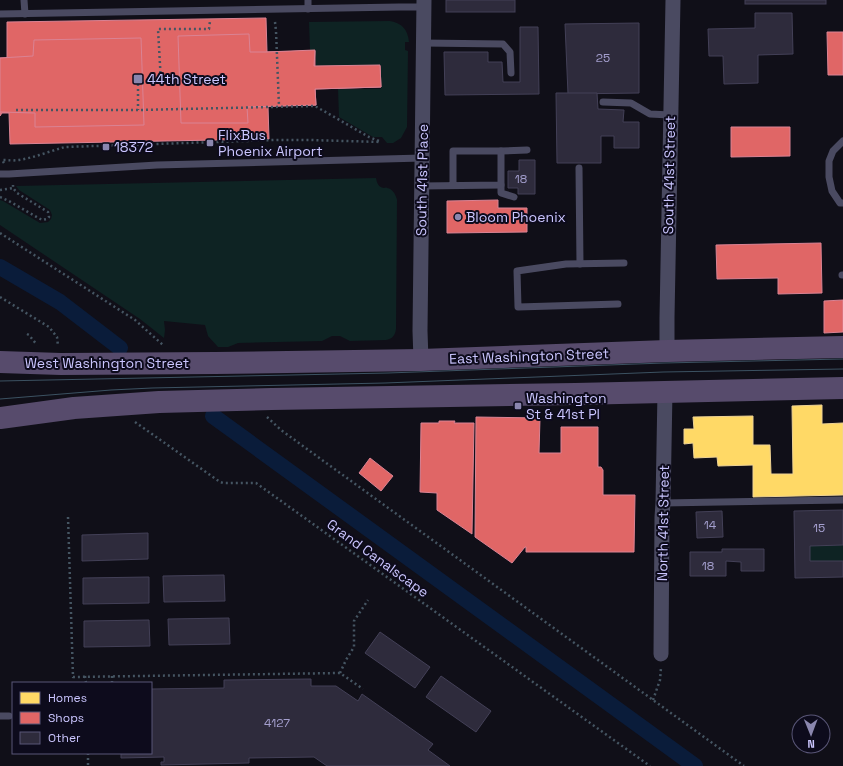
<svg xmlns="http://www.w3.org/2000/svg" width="843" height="766" font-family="'Space Grotesk',sans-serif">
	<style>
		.green { fill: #0e2323 }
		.homes { fill: #ffd966; stroke: #efd394 }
		.shops { fill: #e06666; stroke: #da8394 }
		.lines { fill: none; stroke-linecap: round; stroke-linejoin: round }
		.canal { stroke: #0a1c3a; stroke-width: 16 }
		.building { fill: #2e2b3c; stroke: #434057 }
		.path { stroke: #455562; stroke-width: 2.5; stroke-dasharray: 2 3; stroke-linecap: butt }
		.service { stroke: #4a4a61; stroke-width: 7 }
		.minor { stroke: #4a4a61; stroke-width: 15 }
		.primary { stroke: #574b6c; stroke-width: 22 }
		.tram { stroke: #3c5262; stroke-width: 1 }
		.poi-dot { fill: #8a86ae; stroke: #0d0b1c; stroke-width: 1.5 }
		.labels { text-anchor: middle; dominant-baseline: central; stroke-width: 4; stroke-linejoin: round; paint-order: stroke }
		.number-label { font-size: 12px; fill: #a49fce }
		.poi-label { font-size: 14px; fill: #cbc6ff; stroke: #0d0b1c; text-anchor: start }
		.street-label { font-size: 14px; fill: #cbc6ff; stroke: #0d0b1c }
	</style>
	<rect width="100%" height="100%" fill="#100f18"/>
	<g class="green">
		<path d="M 390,21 C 402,23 408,30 409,42 L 405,42 L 405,50 L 408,51 L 407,127 L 401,138 L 393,143 L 387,143 L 382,137 L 373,137 L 339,117 L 338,89 L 381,89 L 381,65 L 316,66 L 315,50 L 310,50 L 309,22 Z"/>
		<path d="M 376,178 C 377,183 378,187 384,188 C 385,188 386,187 387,188 C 393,189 396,195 397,200 L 396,329 C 395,336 392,339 386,340 L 350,341 L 340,336 L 332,336 L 322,341 L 238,343 L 228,347 L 218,347 L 208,336 L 205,325 L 164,321 L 165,330 L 164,338 L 140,319 L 0,225 L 0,200 L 3,201 L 40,223 L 48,222 L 51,219 L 52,215 L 50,210 L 19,190 L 16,186 Z"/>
		<path d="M 843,545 L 843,561 L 810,561 L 810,546 Z"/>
	</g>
	<path class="homes" d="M 822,405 L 822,424 L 843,423 L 843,495 L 753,497 L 753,465 L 718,466 L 717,457 L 694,458 L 693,443 L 684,444 L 684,429 L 694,429 L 693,417 L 753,416 L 753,445 L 770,445 L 771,474 L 793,474 L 792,406 Z"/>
	<g class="shops">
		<path d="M 266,18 L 267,52 L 315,51 L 315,67 L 380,66 L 381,87 L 315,89 L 316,105 L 268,106 L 269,139 L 10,144 L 9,113 L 2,113 L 0,116 L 0,58 L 7,58 L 7,22 Z"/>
		<path d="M 827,32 L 843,32 L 843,75 L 828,75 Z"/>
		<path d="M 249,34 L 250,52 L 266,52 L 315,50 L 314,66 L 380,65 L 381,87 L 315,89 L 316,105 L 247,107 L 248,123 L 181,123 L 178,36 Z"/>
		<path d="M 141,38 L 144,125 L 35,127 L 35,113 L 0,112 L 0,58 L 33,56 L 34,40 Z"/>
		<path d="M 731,127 L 790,127 L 790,156 L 731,157 Z"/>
		<path d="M 498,200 L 498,208 L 527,208 L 527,232 L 447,233 L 447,201 Z"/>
		<path d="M 821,243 L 822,293 L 778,294 L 778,278 L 717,279 L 716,245 Z"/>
		<path d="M 843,300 L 843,332 L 824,333 L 824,301 Z"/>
		<path d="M 476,417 L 540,418 L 539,453 L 561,453 L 561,427 L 598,427 L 598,467 L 601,467 L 603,470 L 603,495 L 635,495 L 634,552 L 526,552 L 526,547 L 525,547 L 512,563 L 475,537 Z"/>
		<path d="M 439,421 L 455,421 L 454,423 L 474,423 L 472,534 L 437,510 L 437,493 L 420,492 L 421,423 L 439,423 Z"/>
		<path d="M 370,458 L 393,476 L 381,491 L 359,473 Z"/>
	</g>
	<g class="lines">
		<g class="canal">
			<path d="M 0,267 L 60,302 L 120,348"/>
			<path d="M 213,416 L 695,766"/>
		</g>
	</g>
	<g class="building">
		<rect x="446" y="0" width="69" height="12"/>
		<rect x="745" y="0" width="81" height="4"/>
		<path d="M 755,13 L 792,13 L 793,54 L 758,55 L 758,83 L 724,84 L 723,56 L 709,56 L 708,29 L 755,28 Z"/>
		<path d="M 639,23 L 639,93 L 568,94 L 565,24 Z"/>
		<path d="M 520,27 L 538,27 L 539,94 L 445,95 L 444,52 L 488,52 L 488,62 L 502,62 L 503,82 L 520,82 Z"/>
		<path d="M 556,93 L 597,93 L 598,109 L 624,110 L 623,122 L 639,122 L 639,148 L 614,148 L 614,136 L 601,136 L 601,163 L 557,163 Z"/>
		<path d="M 519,160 L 535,160 L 535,194 L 518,194 L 518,188 L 508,188 L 508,171 L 519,171 Z"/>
		<path d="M 843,510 L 843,545 L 810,546 L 810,561 L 843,561 L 843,577 L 795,578 L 794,511 Z"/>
		<path d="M 722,511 L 723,537 L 697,538 L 696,512 Z"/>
		<path d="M 148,533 L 148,559 L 82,561 L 82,535 Z"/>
		<path d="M 722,549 L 764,549 L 764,571 L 741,571 L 741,562 L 726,561 L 726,576 L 690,576 L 690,552 L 722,552 Z"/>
		<path d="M 224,575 L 225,601 L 164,602 L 163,576 Z"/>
		<path d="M 149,577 L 149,603 L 83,604 L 83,578 Z"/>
		<path d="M 229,618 L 230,644 L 169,645 L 168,619 Z"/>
		<path d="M 149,620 L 150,646 L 84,647 L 84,621 Z"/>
		<path d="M 380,632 L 430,667 L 415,688 L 365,653 Z"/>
		<path d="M 441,676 L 491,711 L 476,732 L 426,697 Z"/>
		<path d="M 311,679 L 311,686 L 336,686 L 358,701 L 362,694 L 433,744 L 428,750 L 450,766 L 327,766 L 314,757 L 249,758 L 249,763 L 161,765 L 161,762 L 164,762 L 164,757 L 121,758 L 121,753 L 151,753 L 151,689 L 224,688 L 224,680 Z"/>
	</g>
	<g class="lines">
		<g class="path">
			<path d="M 275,22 L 276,31 L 279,106"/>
			<path d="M 138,79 L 138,110"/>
			<path d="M 142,83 L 180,82"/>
			<path d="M 161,83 L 158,29 L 209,29 L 210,21"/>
			<path d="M 16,110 L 138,110 L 315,106 L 369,137 L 379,141"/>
			<path d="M 4,163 L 2,160 C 8,160 13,161 18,160 C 34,158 50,151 65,147 L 275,140 L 310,140 L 381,142"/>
			<path d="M 0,190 L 13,188"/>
			<path d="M 0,197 L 9,201 L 42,220 L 47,219 L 49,217 L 48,212 L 17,193 L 13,188 L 13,185"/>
			<path d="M 0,233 L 135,320 L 163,345"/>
			<path d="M 0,297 L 49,327 L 57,337 L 58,346"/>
			<path d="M 27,334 L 29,335 L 37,345"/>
			<path d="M 267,417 L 281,430 L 329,465 L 744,766"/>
			<path d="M 135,422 L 220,482 L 223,483 L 256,483 L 650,766"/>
			<path d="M 68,517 L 73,677 L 340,673 L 363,689"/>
			<path d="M 340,673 L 346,660 L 354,647 L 354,621 L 368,600"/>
			<path d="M 85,676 L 86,683"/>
			<path d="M 112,676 L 112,683"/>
			<path d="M 653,700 L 660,680 L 661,668"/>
			<path d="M 88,753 L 88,766"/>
		</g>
		<g class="service">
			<path d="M 24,0 L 25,14"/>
			<path d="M 308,0 L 308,9"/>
			<path d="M 0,14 L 399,7 L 423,7"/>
			<path d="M 423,43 L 503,44 L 510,52 L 511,73"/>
			<path d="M 603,102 L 631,103 L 650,114 L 670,115"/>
			<path d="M 843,141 L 833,151 L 829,161 L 829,177 L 832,191 L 840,203 L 843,203"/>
			<path d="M 501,151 L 527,150"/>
			<path d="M 579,168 L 580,264"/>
			<path d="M 0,174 L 9,174 L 157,165 L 422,158"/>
			<path d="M 501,185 L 501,193 L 514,197"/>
			<path d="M 422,186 L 501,185 L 501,151 L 453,151 L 453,185"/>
			<path d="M 842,275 L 843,275"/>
			<path d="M 618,304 L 518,307 L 517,271 L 566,264 L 624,263"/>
			<path d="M 663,503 L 843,500"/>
			<path d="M 0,716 L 9,716"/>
		</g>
		<g class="minor">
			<path d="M 667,351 L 667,318 L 673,0"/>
			<path d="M 421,360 L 420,331 L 424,0"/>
			<path d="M 661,654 L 662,517 L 663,503 L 665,391"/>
		</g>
		<g class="primary">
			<path d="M 0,362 L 61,364 L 215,363 L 421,360 L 667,351 L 843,347"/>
			<path d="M 0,418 L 74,408 L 159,402 L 272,399 L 575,394 L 843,388"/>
		</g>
		<g class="tram">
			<path d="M 0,381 L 388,373 L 664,363 L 843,359"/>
			<path d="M 0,399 L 111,390 L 152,388 L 385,383 L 663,372 L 843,369"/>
		</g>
	</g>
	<g class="poi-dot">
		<rect x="133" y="74" width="10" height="10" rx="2"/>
		<rect x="206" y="139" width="8" height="8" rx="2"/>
		<rect x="102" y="143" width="8" height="8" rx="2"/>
		<circle cx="458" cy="217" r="4"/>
		<rect x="514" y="402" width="8" height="8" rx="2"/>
	</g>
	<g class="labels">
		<g class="number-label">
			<text x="603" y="58">25</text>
			<text x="521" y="179">18</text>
			<text x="710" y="525">14</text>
			<text x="819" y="528">15</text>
			<text x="708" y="566">18</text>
			<text x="277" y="723">4127</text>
		</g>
		<g class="poi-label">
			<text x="147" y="79">44th Street</text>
			<text x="218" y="135">FlixBus<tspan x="218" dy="16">Phoenix Airport</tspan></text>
			<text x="114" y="147">18372</text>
			<text x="466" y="217">Bloom Phoenix</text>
			<text x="526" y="398">Washington<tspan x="526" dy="16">St &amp; 41st Pl</tspan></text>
		</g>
		<g class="street-label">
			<text transform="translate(669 175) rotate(-89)">South 41st Street</text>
			<text transform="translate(422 180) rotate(-89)">South 41st Place</text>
			<text transform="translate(529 356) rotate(-2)">East Washington Street</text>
			<text x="107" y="363">West Washington Street</text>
			<text transform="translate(663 523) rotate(-89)">North 41st Street</text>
			<text transform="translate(378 558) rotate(36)">Grand Canalscape</text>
		</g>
	</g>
	<rect x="12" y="682" width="140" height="72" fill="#0d0b1c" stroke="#595677"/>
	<rect x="20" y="692" width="20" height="12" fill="#ffd966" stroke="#595677"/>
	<text x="48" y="702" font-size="12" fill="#cbc6ff">Homes</text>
	<rect x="20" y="712" width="20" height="12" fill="#e06666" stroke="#595677"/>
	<text x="48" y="722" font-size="12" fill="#cbc6ff">Shops</text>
	<rect x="20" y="732" width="20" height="12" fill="#2e2b3c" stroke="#595677"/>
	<text x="48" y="742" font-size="12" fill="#cbc6ff">Other</text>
	<g transform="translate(811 734) rotate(179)"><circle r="19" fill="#0d0b1c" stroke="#595677"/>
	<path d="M0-3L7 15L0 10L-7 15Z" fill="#8a86ae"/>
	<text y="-6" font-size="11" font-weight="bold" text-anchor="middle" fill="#cbc6ff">N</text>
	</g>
</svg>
